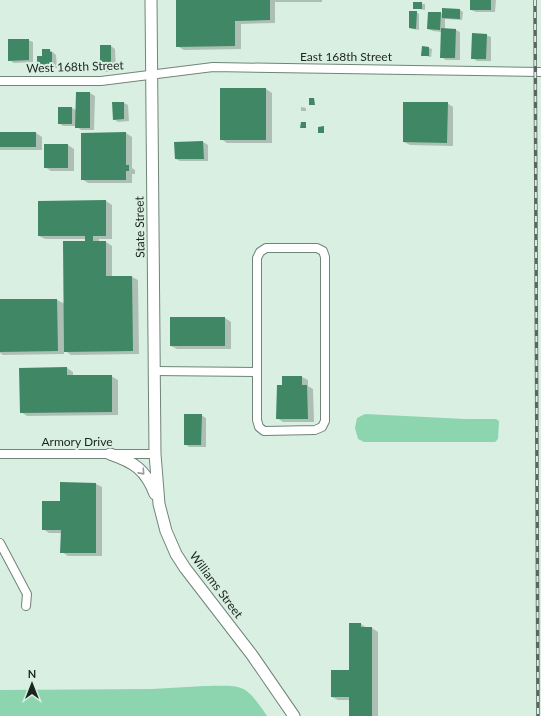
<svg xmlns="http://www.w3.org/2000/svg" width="541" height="716" viewBox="0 0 541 716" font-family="Lato,sans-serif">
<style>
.water{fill:#8cd5af}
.shadow{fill:#0003}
.building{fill:#3f8765}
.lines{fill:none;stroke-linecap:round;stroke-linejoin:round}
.street-casing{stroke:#718479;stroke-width:10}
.secondary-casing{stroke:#718479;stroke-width:13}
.street{stroke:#fff;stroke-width:8}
.secondary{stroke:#fff;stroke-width:11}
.rail-casing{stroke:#5a6660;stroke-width:3.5}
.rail{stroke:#d9efe2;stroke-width:2;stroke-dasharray:6;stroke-linecap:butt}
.oneway{stroke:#999c9b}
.labels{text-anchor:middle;stroke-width:4;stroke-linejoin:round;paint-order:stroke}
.street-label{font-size:12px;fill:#1c2420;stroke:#d9efe2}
</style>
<rect width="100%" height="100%" fill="#d9efe2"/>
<path class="water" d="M365,414L465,419H496L499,421L498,439L495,442H364L358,439L355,428L357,418Z
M204,686C243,686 244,682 267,716H0V690L152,689Z"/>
<path class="shadow" d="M177,0H322V2H275V23L241,24V49L184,50L177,46Z
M471,0H496L495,12H476L471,10Z
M414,3L425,4V10L414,8Z
M460,10L463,12L462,20L445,19V29L456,30L460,32V60H446L441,57L442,32L433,31L428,29L441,13L443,15Z
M416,12L419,14V30L413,29L410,28Z
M486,35L491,37V61H477L472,58Z
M28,40L33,42V62L14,63L9,60Z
M111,46L115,49L116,71L106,72L101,69Z
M429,48L432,49L431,57L422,55Z
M50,50L56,55L57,68H43L38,65L43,57Z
M266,89L272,93V143H227L221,139Z
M77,93H90L95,96L94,130H81L76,126H63L59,123L72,108L76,110Z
M124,103L128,105L129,121L118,122L114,119Z
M447,103L453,107V146L410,145L404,142Z
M301,107L306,108V111H301Z
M0,133H36L42,137V150H0Z
M126,133L132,137V168L135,170V174H132V183H88L82,179V134Z
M203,142L208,145V161H180L176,159L175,143Z
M68,145L74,149V171H51L45,167Z
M106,201L112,205V239H99V242H106L112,246V277H132L138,280L139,354L71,355L64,350V354L3,355L0,353V300H57L65,304L86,242V239H45L39,236Z
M225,318L231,322V349H177L171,346Z
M67,368L73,372V376H111L118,380V415L27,416L21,412L20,369Z
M302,377L308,380V386L313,389L314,422H283L277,418L283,386Z
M201,415L206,418V447H189L185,444Z
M96,484L102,487V556H68L62,552V533H49L43,529L62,502Z
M361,624L367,628H372L378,632V716H350V700H338L332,697L350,671Z"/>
<path class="building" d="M176,0H270V20L235,21V46L176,47Z
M470,0H491V10H470Z
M413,2H422V9H413Z
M442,8L460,9V19L442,18Z
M409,11H417L416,29L409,28Z
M428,12H441L440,30L427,29Z
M441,28L456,29L455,58H440Z
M472,33L487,34L486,59H471Z
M8,39H29V60L8,61Z
M100,45H111V69L100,70Z
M422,46L429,47V56H421Z
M42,49H50V52H52V66H37V56H42Z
M220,88H266V140H220Z
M76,92H90V128H75Z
M309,98H314L315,105H309Z
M112,102H124V119L113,120Z
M403,102H448L447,143L403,142Z
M58,107H72V124H58Z
M301,122H306V128H300Z
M324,126V133H318V127Z
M0,132H36V147H0Z
M126,132V165H129V171H126V180H81V133Z
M203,141L204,159H175L174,142Z
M44,144H68V168H44Z
M106,200V236H93V241H106V276H132L133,351L64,352L63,241H85V236H38V201Z
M0,299H57L58,351L0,352Z
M170,317H225V346H170Z
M67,367V375H112V412L20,413L19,368Z
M282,376H302V385H307L308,419H276L277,385H282Z
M184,414H202L201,445H184Z
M60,482L96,483V553H60L61,530H42V501H60Z
M349,623H361V627H372V716H349V697H331V670H349Z"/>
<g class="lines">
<g class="street-casing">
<path id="street" d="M0,81H101L213,67L541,72
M154,371L257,372V420L259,427L264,431L315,430L322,427L325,421V257L323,251L317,248H266L260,252L257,258V372
M0,454H155
M0,543L27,594L26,606"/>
</g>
<g class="secondary-casing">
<path id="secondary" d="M151,0L155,454L159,504L166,531L176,554L185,568L252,655L294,716
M110,454C134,462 146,470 155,494"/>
</g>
<use href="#street" class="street"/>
<use href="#secondary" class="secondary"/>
<g class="rail-casing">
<path id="rail" d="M535,0L538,716"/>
</g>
<use href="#rail" class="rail"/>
</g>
<defs><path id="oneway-chevron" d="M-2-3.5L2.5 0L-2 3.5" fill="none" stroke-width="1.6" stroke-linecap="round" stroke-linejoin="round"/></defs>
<use class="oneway" href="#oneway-chevron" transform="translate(142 472) rotate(48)"/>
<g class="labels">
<g class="street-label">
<text x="346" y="61">East 168th Street</text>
<text transform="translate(75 67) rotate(-2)" y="4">West 168th Street</text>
<text transform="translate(140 227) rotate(-91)" y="4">State Street</text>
<text x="77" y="446">Armory Drive</text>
<text transform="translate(216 585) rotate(53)" y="4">Williams Street</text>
</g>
</g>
<g transform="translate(32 684)" stroke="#d9efe2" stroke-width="3" paint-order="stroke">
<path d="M0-3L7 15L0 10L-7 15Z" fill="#1c2420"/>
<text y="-6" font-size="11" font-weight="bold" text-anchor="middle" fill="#1c2420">N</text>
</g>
</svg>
